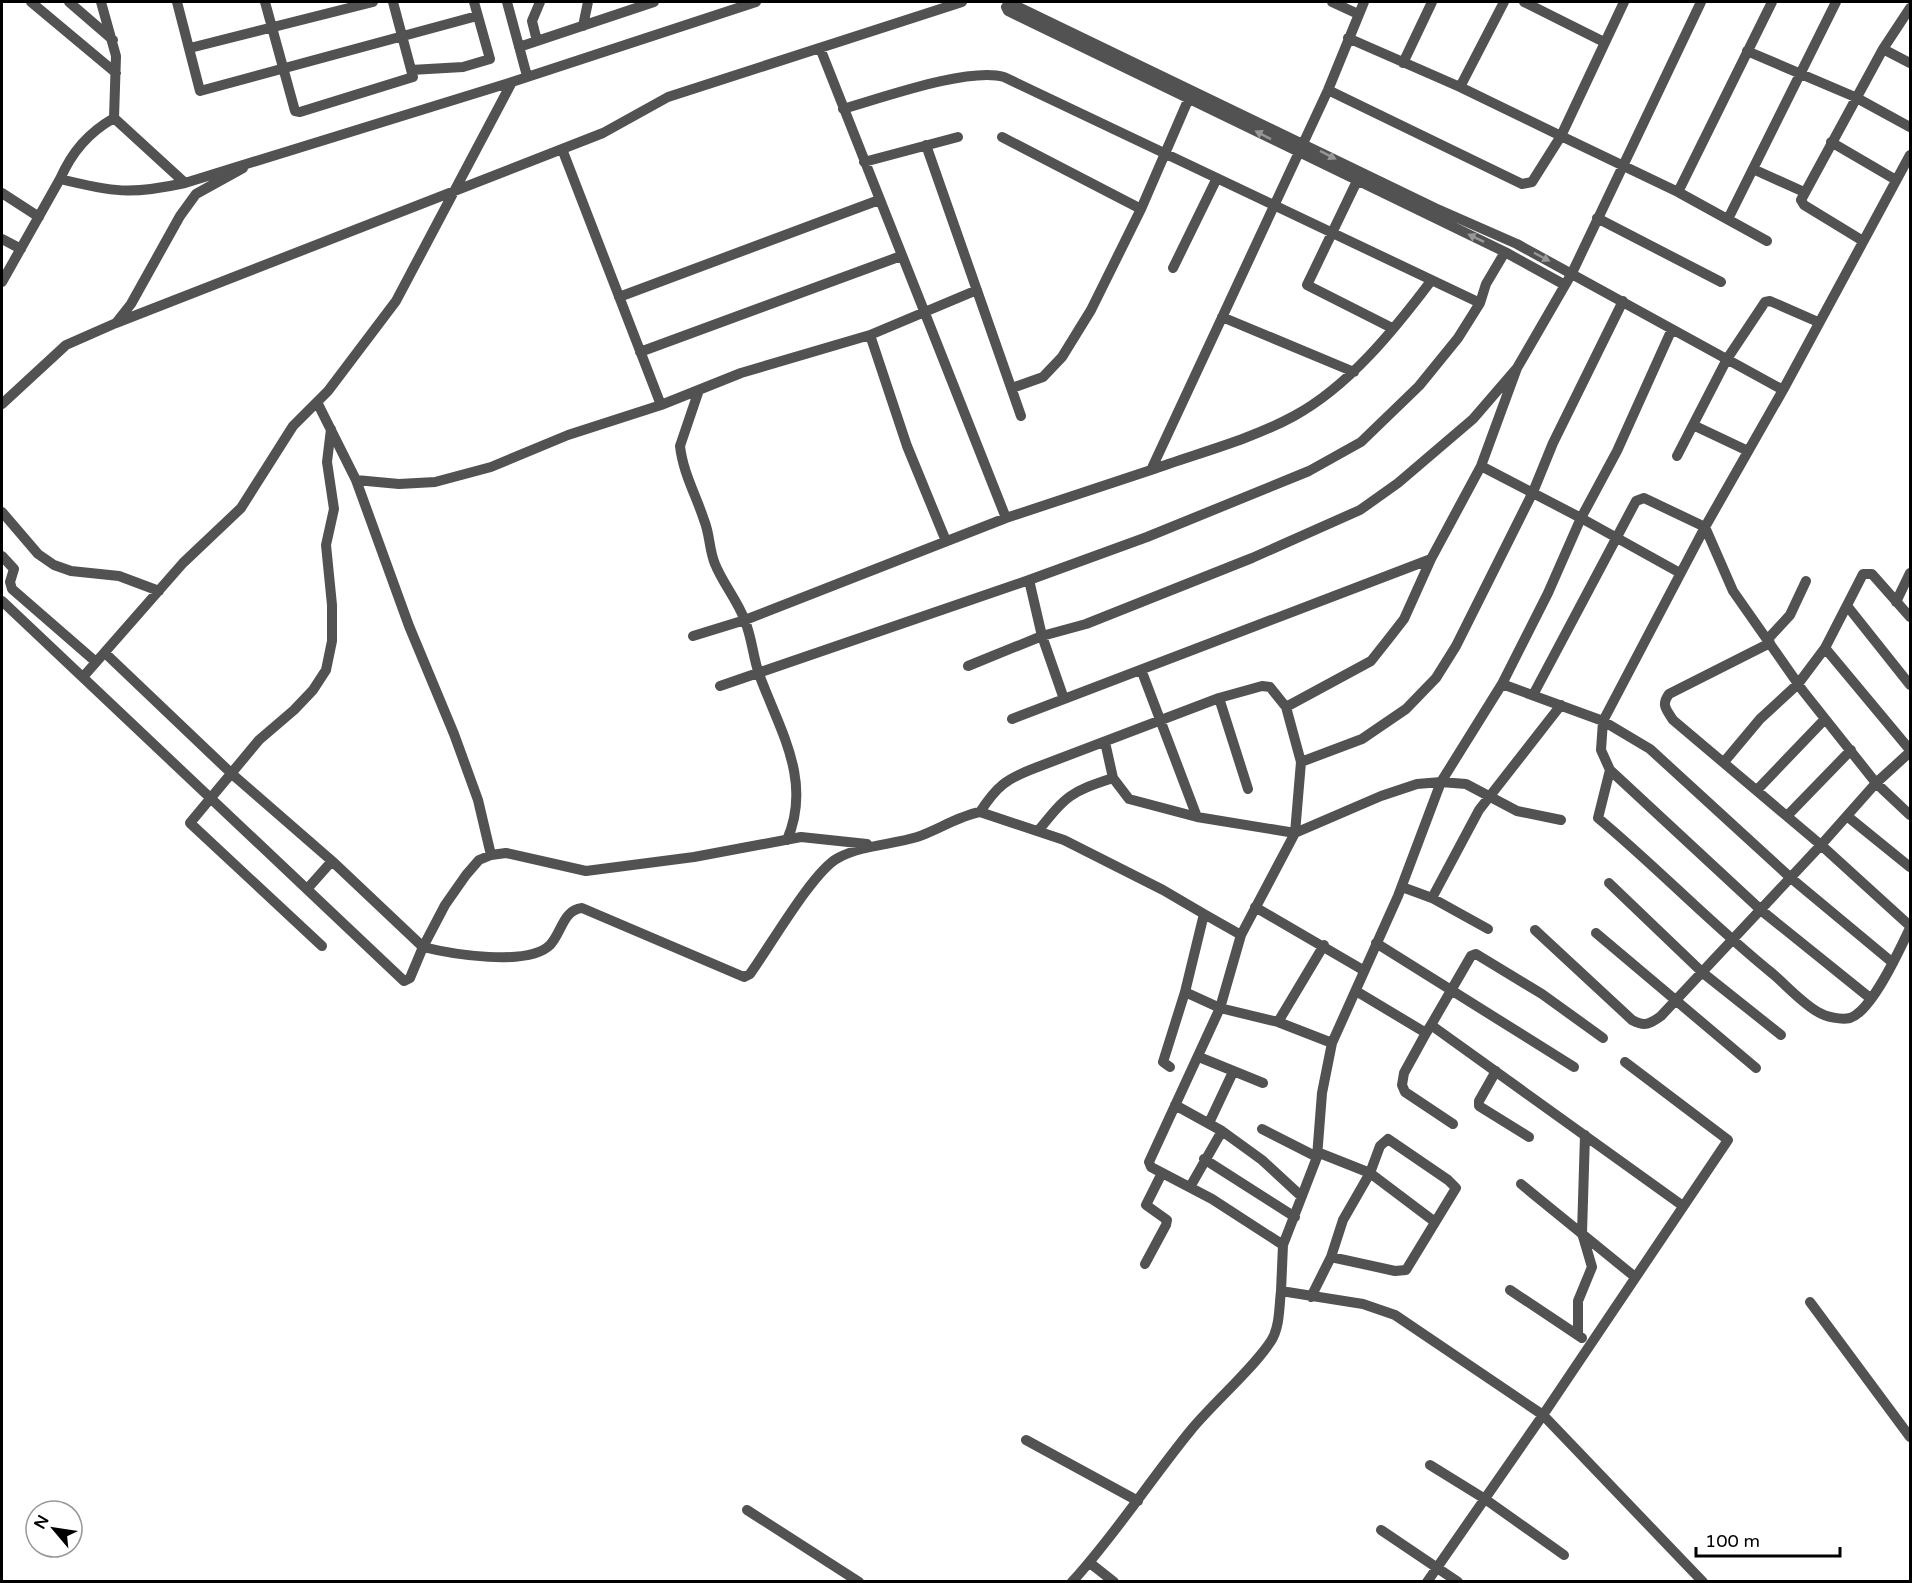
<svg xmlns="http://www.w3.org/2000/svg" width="1912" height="1583" viewBox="0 0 1912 1583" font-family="'Varela Round',sans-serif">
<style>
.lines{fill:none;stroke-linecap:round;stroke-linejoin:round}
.minor{stroke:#525252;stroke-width:10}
.oneway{fill:#979797}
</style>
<rect width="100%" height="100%" fill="#fff"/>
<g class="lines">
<path class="minor" d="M31,2L116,73
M69,2L113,40
M101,2L116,56L114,118L185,183
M177,2L200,91L477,16
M265,2L295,111L300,112L413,77L393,2
M507,2L527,76
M1008,2L1435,208L1517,244L1783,390
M1332,2L1358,14
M1524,2L1604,42
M1010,3L1006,7L1008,11L1505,252L1565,285
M583,26L588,2
M1348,38L1460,87L1561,136L1624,2
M537,41L532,21L540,2
M519,47L654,2
M190,48L373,2
M820,48L1006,518
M1883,49L1910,63
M1747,51L1855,97L1910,127
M1403,63L1432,2
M411,70L463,67L490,59L474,2
M1460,87L1504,2
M1328,90L1522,184L1532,182L1561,136L1678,192L1767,241
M843,109C882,98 968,67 1004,77L1480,303
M1002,137L1141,209
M1831,142L1896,180
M926,145L1021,416
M562,149L661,405
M864,162L958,137
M1753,169L1804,192
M60,179C72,152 88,133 114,118
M1357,181L1307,285L1392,328
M1678,192L1772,2
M2,193L39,217
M1597,218L1721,282
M1728,219L1836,2
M2,239L21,249
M1863,241L1804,205L1801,200L1883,49L1910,8
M1505,252L1486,284L1480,303L1458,338L1419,386L1361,442L1309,471L1147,537L1029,580L1042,636L1086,624L1252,558L1360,510L1398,483L1473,419L1517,368
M1173,268L1217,178
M2,282L60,179C113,192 130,195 185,183L512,82L756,2
M619,297L879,200
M1222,317L1354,372
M116,323L603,133L668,97L962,2
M1672,329L1617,451L1581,518L1680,573
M870,335L907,446L946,541
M640,352L901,256
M1012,388L1043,377L1062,357L1091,310L1141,209L1189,98
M699,390L680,446C683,473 696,495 704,520C710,534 709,550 715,564C723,584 738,601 745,621C752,638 753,657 759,674C779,729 813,780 787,840
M317,402L356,480L409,626L454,734L478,800L491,855
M2,404L66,345L116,323L131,304L180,216L196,194L243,168
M1693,425L1748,451
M1677,456L1727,359L1765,302L1770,301L1818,322
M1151,470C1198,453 1250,440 1294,416C1349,386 1394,330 1431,281
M356,480L399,484L435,482L491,467L568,435L661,405L741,373L870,335L977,290
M2,512L38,554L54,565L71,571L119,576L159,591
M2,556L14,569L10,582L12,589L96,662
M2,601L404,981L410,978L423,947C451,954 528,967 550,945C562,932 563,910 582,908L744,977L750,974C769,948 813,871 838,858C862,845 891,845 917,837C938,830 958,816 980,812L1064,840L1163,890L1204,914
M1896,602L1910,573
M1848,607L1910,685
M693,636L745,620L1006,518L1151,470L1328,90L1364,2
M1767,640L1790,615L1806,581
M1770,643L1669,694C1661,705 1666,709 1673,720L1821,845L1876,783L1910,815
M1825,648L1910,750
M105,653L232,774L332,861L423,947L445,905L466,875L479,860L491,855L506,853L586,871L694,857L801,837L867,844
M968,666L1042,636L1064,699
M1142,672L1197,817
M83,677L183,563L241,508L293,426L328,391L396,301L512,82
M1502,684L1548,593L1581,518L1481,466L1517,368L1572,273L1701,2
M720,686L1029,580
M1533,695L1636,501L1644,498L1705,527L1733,591L1803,691L1876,783L1910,752
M1219,698L1248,789
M1012,719L1431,559
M1105,742L1113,778L1129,799L1197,817L1295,833L1301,762L1286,707
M1301,762L1362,739L1406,709L1436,678L1456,646L1533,492L1553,443L1623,301
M1724,762L1760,719L1798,684L1825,648L1863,574H1872L1910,617
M1610,770L1598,818C1658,868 1712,925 1773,974C1787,986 1802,1003 1818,1012C1826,1017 1841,1020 1850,1018C1872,1011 1900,949 1910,928
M1757,790L1825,719
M980,812C997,786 1006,779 1035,768L1219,698L1262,686L1270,687L1286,707L1371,661L1390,637L1404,619L1431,559L1481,466
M1787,816L1851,750
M1847,816L1910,867
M1038,831C1067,795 1070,792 1113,778
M1609,883L1703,973L1781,1035
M1402,887L1432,898L1488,929
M308,888L332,861
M1432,898L1479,810L1561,705
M1255,907L1363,970
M1535,930L1632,1020C1645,1027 1650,1024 1661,1016L1821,845L1910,926
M1596,933L1756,1068
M1241,935L1204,914L1185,992L1220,1008L1149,1162L1151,1167L1212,1199L1283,1245
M1376,943L1574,1067
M322,946L190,823L259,740L294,710L313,690L326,670L332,641V605L326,545L334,509L327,462L331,429
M1356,991L1426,1033L1431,1025L1683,1206
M1870,998L1762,911L1610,770L1601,750L1603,721L1650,749L1792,879L1893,963
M1278,1022L1324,945
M1431,1025L1471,956L1476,954L1542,994L1603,1038
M1426,1033L1404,1073L1402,1085L1405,1092L1453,1124
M1332,1043L1278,1022L1220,1008L1241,935L1295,833L1381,796L1417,784L1441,782L1466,784L1517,811L1561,820
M1199,1057L1263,1083
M1625,1062L1728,1140L1543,1415L1395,1315L1363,1304L1281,1291L1283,1245L1317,1157L1322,1093L1332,1043L1398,896L1441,782L1502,684L1603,721L1705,527L1783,390L1910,155
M1170,1067L1163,1062L1185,992
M1496,1071L1479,1101V1106L1529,1137
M1175,1105L1222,1131L1262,1160L1301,1196
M1209,1123L1233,1072
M1262,1129L1317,1157
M1317,1152L1370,1173L1435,1222
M1204,1159L1295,1217
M1521,1184L1635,1277
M1190,1187L1222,1131
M1145,1264L1166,1225L1167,1220L1146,1205L1162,1173
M1510,1290L1582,1338
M1311,1297L1331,1257L1343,1220L1370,1173L1380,1146L1388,1139L1448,1180L1456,1188L1406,1270L1395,1271L1331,1257
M1810,1302L1910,1437
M1578,1335V1301L1592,1267L1582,1233L1585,1135
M1026,1440L1138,1501
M1430,1465L1485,1499L1564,1555
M747,1510L859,1582
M1381,1530L1458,1582
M1090,1563L1114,1582
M1072,1582C1116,1534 1150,1480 1191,1430C1215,1401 1252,1370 1271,1341C1280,1327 1279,1307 1281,1291
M1427,1582L1543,1415L1703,1582"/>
</g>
<defs><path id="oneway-solid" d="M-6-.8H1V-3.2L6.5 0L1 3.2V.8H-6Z" transform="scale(1.5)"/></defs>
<g class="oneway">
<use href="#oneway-solid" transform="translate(1263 135) rotate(-153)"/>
<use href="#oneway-solid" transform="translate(1328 155) rotate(27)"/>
<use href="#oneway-solid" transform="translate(1476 238) rotate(-154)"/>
<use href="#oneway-solid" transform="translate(1542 257) rotate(28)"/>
</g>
<rect width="1912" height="1583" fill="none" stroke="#000000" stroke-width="6"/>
<g transform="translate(54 1529) rotate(299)"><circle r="28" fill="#ffffff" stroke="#999999" stroke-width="1.5"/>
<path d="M0-4.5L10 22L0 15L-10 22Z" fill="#000000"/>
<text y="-9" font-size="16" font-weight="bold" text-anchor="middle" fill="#000000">N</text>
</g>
<path d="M1696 1547v9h144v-9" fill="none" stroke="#000000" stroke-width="3"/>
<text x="1705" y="1547" font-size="18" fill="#000000" stroke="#ffffff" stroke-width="4.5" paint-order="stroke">100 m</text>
</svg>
